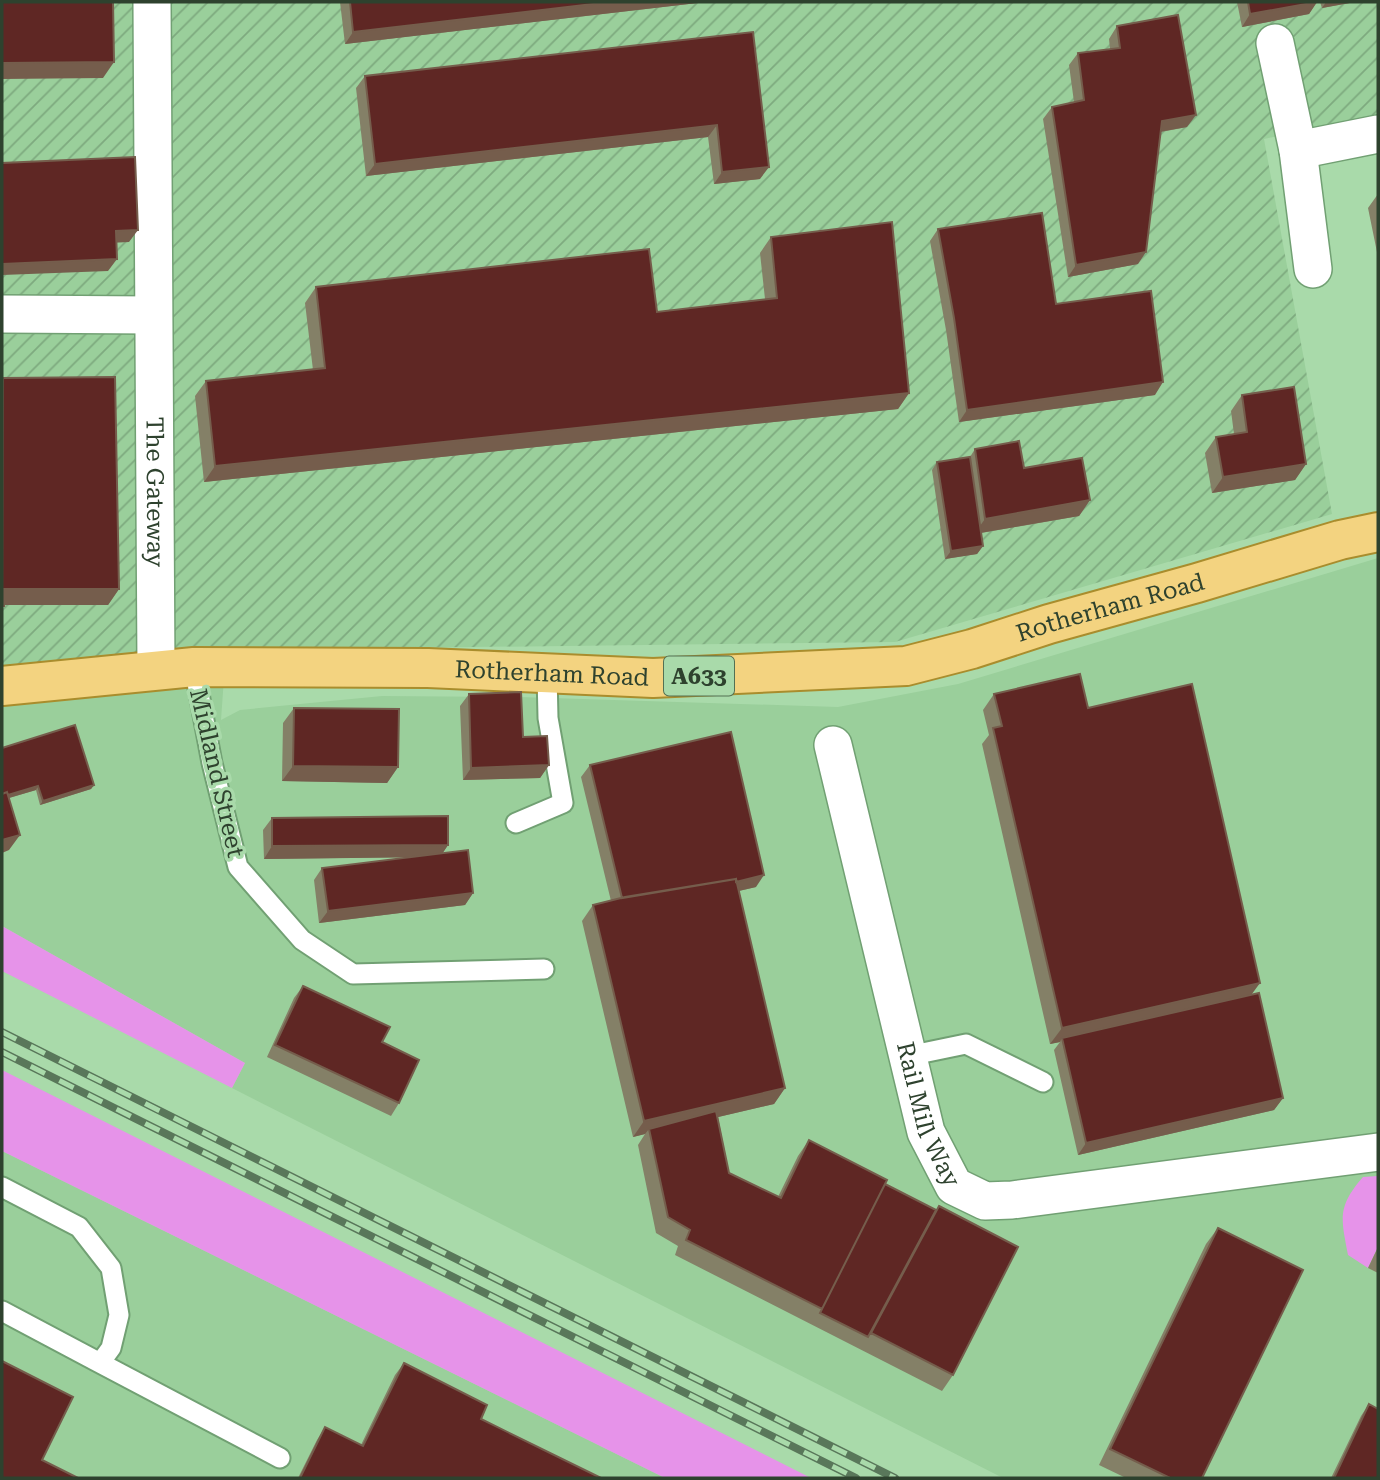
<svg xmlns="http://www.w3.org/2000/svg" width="1380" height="1480" viewBox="0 0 1380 1480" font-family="'Roboto Serif',serif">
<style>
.built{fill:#9acf9b}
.industrial{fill:url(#industrial-furrows)}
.grass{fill:#e693e9}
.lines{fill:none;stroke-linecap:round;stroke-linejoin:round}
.service-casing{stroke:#71a073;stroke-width:23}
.minor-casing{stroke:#71a073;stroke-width:40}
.primary-casing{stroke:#a98d2d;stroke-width:42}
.service{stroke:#fff;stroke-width:19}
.minor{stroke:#fff;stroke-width:37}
.primary{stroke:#f3d380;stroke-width:38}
.rail-casing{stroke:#59775a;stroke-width:8}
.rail{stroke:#a9daaa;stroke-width:5;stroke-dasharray:16;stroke-linecap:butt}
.wall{fill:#848067}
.shaded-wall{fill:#755d4c}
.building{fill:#5f2724;stroke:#755d4c;stroke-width:2}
.labels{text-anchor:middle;stroke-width:7;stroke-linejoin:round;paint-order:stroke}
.shield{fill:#a9daaa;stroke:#537053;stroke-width:2}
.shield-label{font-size:23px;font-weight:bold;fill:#2e422e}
.street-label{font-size:24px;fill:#2e422e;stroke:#a9daaa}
</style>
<defs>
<pattern id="industrial-furrows" width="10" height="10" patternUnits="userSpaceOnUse" patternTransform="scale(1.75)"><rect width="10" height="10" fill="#9acf9b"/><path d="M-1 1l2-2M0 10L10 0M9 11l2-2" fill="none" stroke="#7eaa7f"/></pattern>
</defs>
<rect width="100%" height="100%" fill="#a9daaa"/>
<path class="built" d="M1378,558V1478H1003L232,1088L245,1063L2,926V666L99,656L226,650L221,720L240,710L382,696L519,697L838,707L958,684Z
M2,1151L665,1478H2Z"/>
<path class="industrial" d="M2,2H1378V115L1264,139L1332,514L895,642L226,650L99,656L2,666Z"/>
<path class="grass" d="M2,926L245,1063L232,1088L2,971Z
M2,1070L811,1478H665L2,1151Z
M1378,1176V1247L1368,1268L1348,1255C1341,1218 1337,1207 1363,1177Z"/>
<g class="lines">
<g class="service-casing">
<path id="service" d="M194,667L212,763L238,867L302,940L353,974L544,969
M516,823L563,803L548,718L547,674
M908,1056L966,1044L1043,1082
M2,1187L79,1227L111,1268L119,1315L111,1348L100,1363L2,1311
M100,1363L280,1458"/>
</g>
<g class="minor-casing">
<g id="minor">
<path id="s1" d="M152,2L156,669"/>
<path d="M1275,43L1298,150L1313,269"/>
<path d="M1298,150L1378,134"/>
<path d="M2,314L153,315"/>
<path id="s2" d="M833,745L926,1132L954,1186L985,1201L1012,1200L1378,1152"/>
</g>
</g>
<g class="primary-casing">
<g id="primary">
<path id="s3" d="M2,686L194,667L428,668L653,678L906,666L972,649L1049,624L1197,583L1340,540L1378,532"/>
</g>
</g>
<use href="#service" class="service"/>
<use href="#minor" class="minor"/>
<use href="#primary" class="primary"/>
<g class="rail-casing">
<path id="rail" d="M2,1032L895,1478
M2,1052L856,1478"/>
</g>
<use href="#rail" class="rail"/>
</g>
<path class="wall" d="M340,2H706L345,44Z
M1237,2H1317L1309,14L1242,27Z
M1320,2H1355L1322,8Z
M1117,26L1187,127L1161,132L1138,264L1068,277L1043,119L1052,107L1074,102L1069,65L1078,53L1110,49L1109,39Z
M753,32L760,179L714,184L708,137L366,176L356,88L365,76Z
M1378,194V257L1368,208Z
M938,229L1056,304L1155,395L959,422L946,330L930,241Z
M771,237L909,393L898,409L204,482L195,396L206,381L313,370L305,303L316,287L657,312L765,299L760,253Z
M3,378L119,589L108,605H4L2,608V380Z
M1242,395L1306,464L1295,480L1212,493L1205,453L1216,437L1234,434L1231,411Z
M975,449L1024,468L1090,500L1079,516L981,533L983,546L977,554L945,559L932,470L937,462L970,457Z
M469,694L523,737L549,765L540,778L463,780L460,706Z
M994,694L1088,708L1251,995L1283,1098L1274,1110L1078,1155L1054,1050L1060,1042L1050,1044L982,744L989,735L983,710Z
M294,708L398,767L387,783L282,781L283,723Z
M2,748L94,785L91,789L40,805L36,790L9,798V850Z
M590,765L756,887L739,891L785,1088L774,1104L718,1117L729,1173L778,1197L798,1156L809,1140L885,1184L953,1375L942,1391L675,1255L678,1246L656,1233L638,1145L645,1134L633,1137L582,921L593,905L611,901L581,777Z
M272,818L448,845L442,854L473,893L465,905L319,923L314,880L322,868L414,857L264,859L263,830Z
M303,986L382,1042L399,1103L391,1116L267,1057L294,998Z
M1218,1228L1202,1478H1126L1099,1465L1206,1244Z
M1378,1247V1273L1368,1268Z
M404,1363L481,1419L601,1478H298L317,1440L325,1427L361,1445L395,1375Z
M1369,1404L1378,1478H1331L1361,1416Z"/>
<path class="shaded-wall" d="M610,2H706L345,44L353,32Z
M1317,2L1309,14L1242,27L1250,14Z
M1326,2H1355L1322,8Z
M114,62L103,78L2,79V63Z
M1196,115L1187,127L1153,133L1162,121Z
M717,125L708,137L366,176L375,164Z
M769,167L760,179L714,184L722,172Z
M138,230L129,242L108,243L116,231Z
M1146,252L1138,264L1068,277L1076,265Z
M117,259L108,271L2,275V264Z
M1163,382L1155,395L959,422L967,410Z
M909,393L898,409L204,482L215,466Z
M1306,464L1295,480L1212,493L1223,477Z
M1090,500L1079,516L974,534L985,519Z
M983,546L977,554L945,559L951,551Z
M4,589H119L108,605H2Z
M549,765L540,778L463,780L471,768Z
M293,766L398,767L387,783L282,781Z
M94,785L91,789L40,805L43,801Z
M38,786L36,790L2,800V797Z
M20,835L9,850L2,853V840Z
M448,845L440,857L264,859L272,846Z
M764,875L756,887L725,894L622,901Z
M473,893L465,905L319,923L328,911Z
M1260,983L1249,998L1062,1038L1060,1042L1050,1044L1062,1028Z
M785,1088L774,1104L650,1133L649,1129L645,1134L633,1137L644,1121Z
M1283,1098L1274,1110L1078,1155L1086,1143Z"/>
<path class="building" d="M2,2H113L114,62L2,63Z
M350,2H610L353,32Z
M1248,2H1317L1250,14Z
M1178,15L1196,115L1162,121L1146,252L1076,265L1052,107L1084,100L1078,53L1120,48L1117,26Z
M753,32L769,167L722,172L717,125L375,164L365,76Z
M135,157L138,230L116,231L117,259L2,264V163Z
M1042,213L1056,304L1151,291L1163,382L967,410L954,318L938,229Z
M892,222L909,393L215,466L206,381L325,368L316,287L649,249L657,312L777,298L771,237Z
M115,377L119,589H4V606H2L3,378Z
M1294,387L1306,464L1223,477L1216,437L1247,432L1242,395Z
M1019,441L1024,468L1082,458L1090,500L985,519L975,449Z
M970,457L983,546L951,551L937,462Z
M1080,674L1088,708L1192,684L1260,983L1062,1028L993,728L1002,726L994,694Z
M521,692L523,737L547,736L549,765L471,768L469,694Z
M294,708L399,709L398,767L293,766Z
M75,725L94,785L43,801L38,786L8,795L7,792L2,794V748Z
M731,732L764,875L736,882V879L622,898L590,765Z
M7,792L20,835L2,840V794Z
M448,816V845L272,846V818Z
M468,850L473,893L328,911L322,868Z
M736,879L785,1088L644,1121L593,905L625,897Z
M303,986L390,1027L382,1042L419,1060L399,1103L275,1045Z
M1259,993L1283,1098L1086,1143L1062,1038Z
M716,1111L729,1173L781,1198L809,1140L887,1180L822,1309L686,1240L690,1230L668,1217L649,1129Z
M885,1184L936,1210L868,1337L820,1313Z
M939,1206L1018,1247L953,1375L871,1333Z
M1218,1228L1303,1270L1202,1478H1170L1110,1449Z
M2,1361L73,1397L42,1460L78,1478H2Z
M404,1363L487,1405L481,1419L601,1478H300L325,1427L363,1446Z
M1369,1404L1378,1409V1478H1334Z"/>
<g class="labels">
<rect class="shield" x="664" y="656.5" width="70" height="39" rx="5"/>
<g class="shield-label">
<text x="699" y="684">A633</text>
</g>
<g class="street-label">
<text dy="8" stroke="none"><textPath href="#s1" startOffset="490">The Gateway</textPath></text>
<text dy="8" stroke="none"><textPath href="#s3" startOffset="1118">Rotherham Road</textPath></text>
<text dy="8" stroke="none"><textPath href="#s3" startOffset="551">Rotherham Road</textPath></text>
<text transform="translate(217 773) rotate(77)" y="8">Midland Street</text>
<text dy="8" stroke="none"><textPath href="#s2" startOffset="382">Rail Mill Way</textPath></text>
</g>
</g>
<rect width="1380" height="1480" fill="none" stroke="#2e422e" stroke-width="7"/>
</svg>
